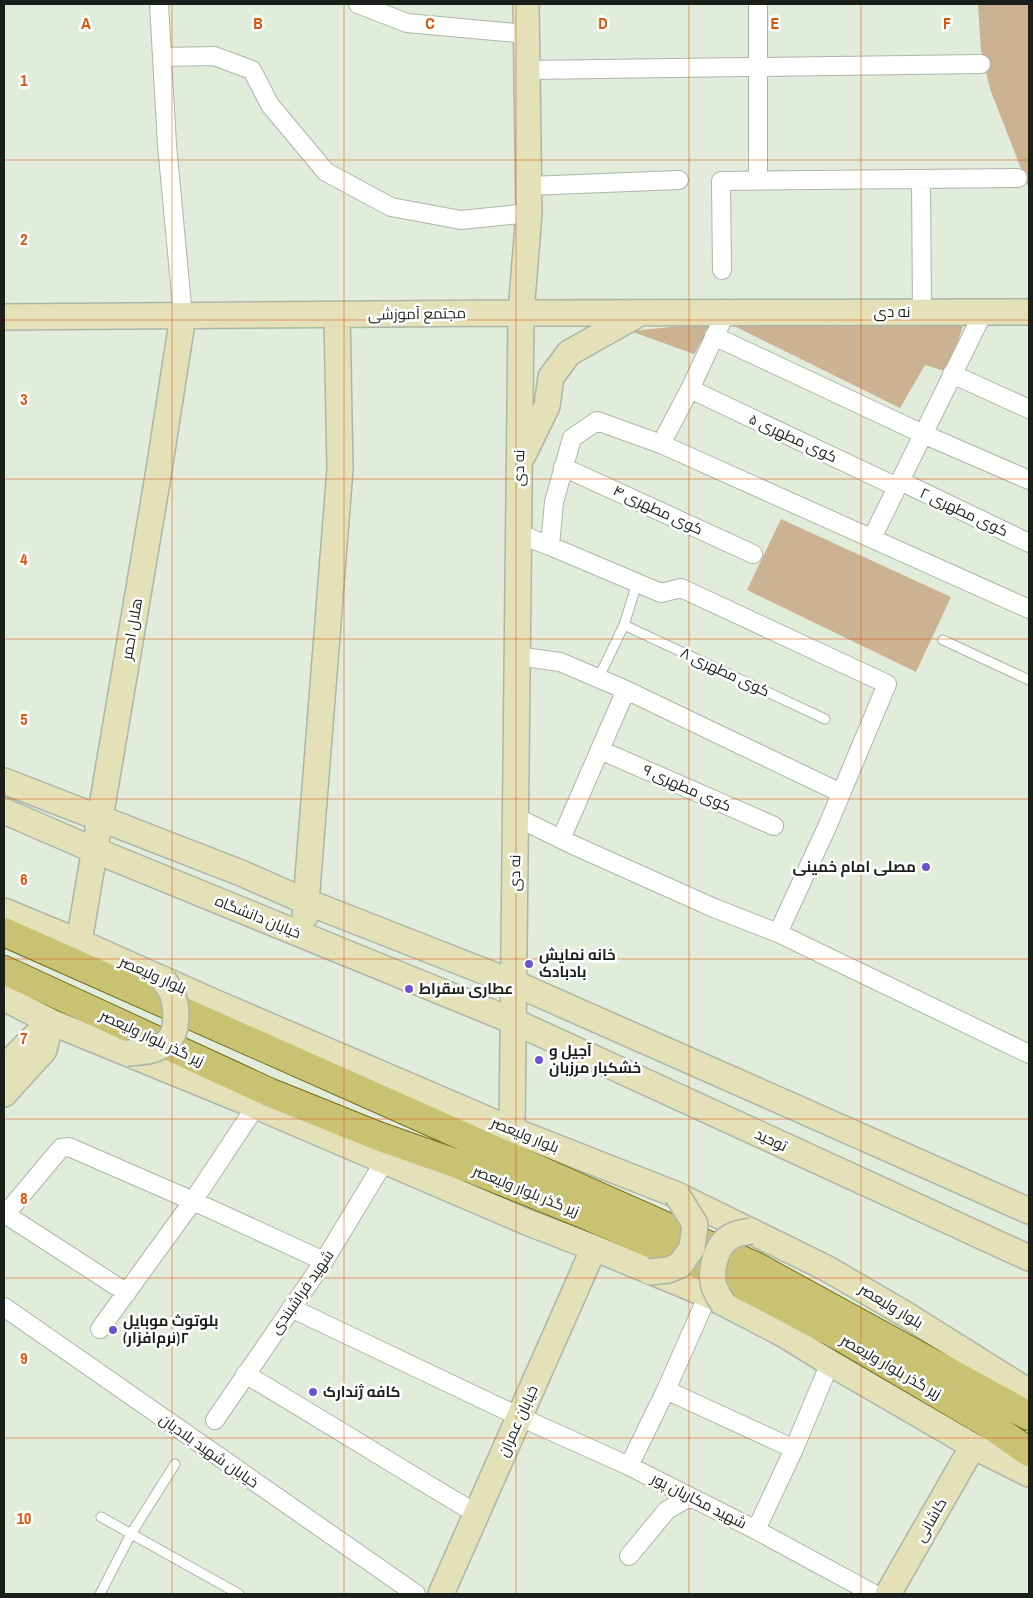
<svg xmlns="http://www.w3.org/2000/svg" width="1033" height="1598" viewBox="0 0 1033 1598" font-family="'Archivo Narrow',Cairo,sans-serif">
<style>
.green{fill:#cbb292}
.lines{fill:none;stroke-linecap:round;stroke-linejoin:round}
.lane-casing{stroke:#acb6a7;stroke-width:11}
.street-casing{stroke:#acb6a7;stroke-width:20}
.secondary-casing{stroke:#acb6a7;stroke-width:28}
.primary-casing{stroke:#746e16;stroke-width:30}
.lane{stroke:#fff;stroke-width:9}
.street{stroke:#fff;stroke-width:18}
.secondary{stroke:#e4e0b8;stroke-width:25}
.primary{stroke:#c8c272;stroke-width:28}
.secondary-bridge-casing{stroke:#acb6a7;stroke-width:28;stroke-linecap:butt}
.secondary-bridge{stroke:#e4e0b8;stroke-width:25}
.grid{fill:none;stroke:#de560d;stroke-width:1;stroke-opacity:0.55}
.poi-dot{fill:#6a55ce;stroke:#fff;stroke-width:2}
.labels{text-anchor:middle;stroke-width:5;stroke-linejoin:round;paint-order:stroke}
.street-label{font-size:15px;fill:#1b1f19;stroke:#fff}
.poi-label{font-size:15px;font-weight:bold;fill:#1b1f19;stroke:#fff;text-anchor:start}
.grid-label{font-size:16px;text-anchor:middle;font-weight:bold;fill:#de560d;stroke:#fff;stroke-width:5;stroke-linejoin:round;paint-order:stroke}
</style>
<rect width="100%" height="100%" fill="#e1ecdb"/>
<path class="green" d="M978,4H1029V189L990,89L981,51Z
M712,323L694,354L630,331Z
M734,326H963L948,372L925,365L900,408Z
M781,519L951,597L916,672L747,590Z"/>
<g class="lines">
<g class="lane-casing">
<path id="lane" d="M624,625L825,719
M943,640L1029,680
M598,679L624,625L637,583
M101,1517L239,1594
M100,1594L131,1534L175,1464"/>
</g>
<g class="street-casing">
<path id="street" d="M159,4L167,145L183,316
M358,4L407,23L527,34
M758,4V181
M162,57L214,56L252,70L270,105L326,172L391,207L461,220L529,213
M527,70L981,64
M921,179L922,311
M529,186L679,180
M722,270L721,181L1018,178
M714,336L923,434L1029,480
M952,374L1029,409
M690,389L897,487
M661,444L690,389L726,312
M563,467L753,554
M900,481L1029,543
M519,534L550,546L661,593L681,588L887,684L827,827L778,933
M872,538L984,311
M550,546L554,502L572,438L597,421L661,444L1029,609
M517,656L560,662L626,690L841,793
M600,750L774,826
M516,817L571,844L714,908L778,933L1029,1054
M561,839L626,690
M5,1214L127,1293
M4,1216L61,1148L69,1147L193,1201L324,1261
M4,1307L416,1594
M291,1308L520,1417L629,1466L756,1530L874,1594
M100,1329L193,1201L256,1106
M245,1374C323,1420 399,1468 477,1514
M666,1390L794,1449
M215,1420L324,1261L384,1162
M629,1466L666,1390L708,1295
M756,1530L794,1449L830,1363
M629,1556L667,1510L690,1497"/>
</g>
<g class="secondary-casing">
<path id="secondary" d="M4,317L521,313L1029,312
M523,455L547,406L551,377L569,353L640,313
M4,781L241,873L307,902L514,983L1029,1211
M4,811L94,850L513,1021L1029,1258
M4,911L79,942L216,1003L512,1130L677,1195L826,1268L905,1314L1029,1392
M305,916L340,469L337,315
M79,942L158,476L183,316
M4,998L51,1022L256,1106L529,1223L594,1248L708,1295L785,1335L830,1363L973,1446L1029,1474
M4,1068L31,1040L51,1022L44,1050L4,1094
M512,1130L521,313L529,213L526,4
M441,1594L594,1248
M888,1594L973,1446"/>
</g>
<g class="primary-casing">
<path id="primary" d="M4,932L755,1266L1029,1416
M4,970L271,1093L378,1136L469,1168L581,1213L723,1275L841,1337L992,1426L1029,1452"/>
</g>
<use href="#lane" class="lane"/>
<use href="#street" class="street"/>
<use href="#secondary" class="secondary"/>
<use href="#primary" class="primary"/>
<g class="secondary-bridge-casing">
<path id="secondary-bridge" d="M127,1053C141,1052 157,1052 168,1041C178,1032 177,1008 173,996C172,990 167,985 163,979
M650,1272L668,1270L680,1265L692,1248L695,1224L677,1195
M723,1303C720,1299 717,1294 715,1289C709,1273 715,1244 732,1236C737,1233 745,1232 751,1231"/>
</g>
<use href="#secondary-bridge" class="secondary-bridge"/>
</g>
<path class="grid" d="M172,4V1594M344,4V1594M516,4V1594M689,4V1594M861,4V1594M4,160H1029M4,320H1029M4,479H1029M4,639H1029M4,799H1029M4,959H1029M4,1119H1029M4,1278H1029M4,1438H1029"/>
<g class="poi-dot">
<circle cx="926" cy="867" r="5"/>
<circle cx="529" cy="964" r="5"/>
<circle cx="409" cy="989" r="5"/>
<circle cx="539" cy="1060" r="5"/>
<circle cx="113" cy="1330" r="5"/>
<circle cx="313" cy="1392" r="5"/>
</g>
<g class="labels">
<g class="street-label">
<text x="892" y="317">نه دی</text>
<text transform="translate(417 314) rotate(-1)" y="5">مجتمع آموزشی</text>
<text transform="translate(793 438) rotate(25)" y="5">کوی مطهری ۵</text>
<text transform="translate(519 468) rotate(-89)" y="5">نه دی</text>
<text transform="translate(658 510) rotate(25)" y="5">کوی مطهری ۴</text>
<text transform="translate(964 512) rotate(25)" y="5">کوی مطهری ۲</text>
<text transform="translate(132 629) rotate(-80)" y="5">هلال احمر</text>
<text transform="translate(725 672) rotate(25)" y="5">کوی مطهری ۸</text>
<text transform="translate(687 788) rotate(24)" y="5">کوی مطهری ۹</text>
<text transform="translate(515 873) rotate(-89)" y="5">نه دی</text>
<text transform="translate(258 917) rotate(22)" y="5">خیابان دانشگاه</text>
<text transform="translate(153 975) rotate(24)" y="5">بلوار ولیعصر</text>
<text transform="translate(152 1038) rotate(25)" y="5">زیر گذر بلوار ولیعصر</text>
<text transform="translate(525 1135) rotate(22)" y="5">بلوار ولیعصر</text>
<text transform="translate(771 1140) rotate(25)" y="5">توحید</text>
<text transform="translate(526 1191) rotate(22)" y="5">زیر گذر بلوار ولیعصر</text>
<text transform="translate(302 1292) rotate(-55)" y="5">شهید فراشبندی</text>
<text transform="translate(891 1306) rotate(31)" y="5">بلوار ولیعصر</text>
<text transform="translate(891 1367) rotate(30)" y="5">زیر گذر بلوار ولیعصر</text>
<text transform="translate(518 1421) rotate(-66)" y="5">خیابان عمران</text>
<text transform="translate(209 1451) rotate(35)" y="5">خیابان شهید بلادیان</text>
<text transform="translate(699 1501) rotate(27)" y="5">شهید مکاریان پور</text>
<text transform="translate(931 1520) rotate(-60)" y="5">کاشانی</text>
</g>
<g class="poi-label">
<text x="916" y="872" text-anchor="end">مصلی امام خمینی</text>
<text x="539" y="960">خانه نمایش<tspan x="539" dy="17">بادبادک</tspan></text>
<text x="419" y="994">عطاری سقراط</text>
<text x="549" y="1056">آجیل و<tspan x="549" dy="17">خشکبار مرزبان</tspan></text>
<text x="123" y="1326">بلوتوث موبایل<tspan x="123" dy="17">(نرم‌افزار)۲</tspan></text>
<text x="323" y="1397">کافه ژندارک</text>
</g>
</g>
<g class="grid-label">
<text x="86" y="29">A</text>
<text x="258" y="29">B</text>
<text x="430" y="29">C</text>
<text x="603" y="29">D</text>
<text x="775" y="29">E</text>
<text x="947" y="29">F</text>
<text x="24" y="86">1</text>
<text x="24" y="245">2</text>
<text x="24" y="405">3</text>
<text x="24" y="565">4</text>
<text x="24" y="725">5</text>
<text x="24" y="885">6</text>
<text x="24" y="1044">7</text>
<text x="24" y="1204">8</text>
<text x="24" y="1364">9</text>
<text x="24" y="1524">10</text>
</g>
<rect width="1033" height="1598" fill="none" stroke="#1b1f19" stroke-width="10"/>
</svg>
